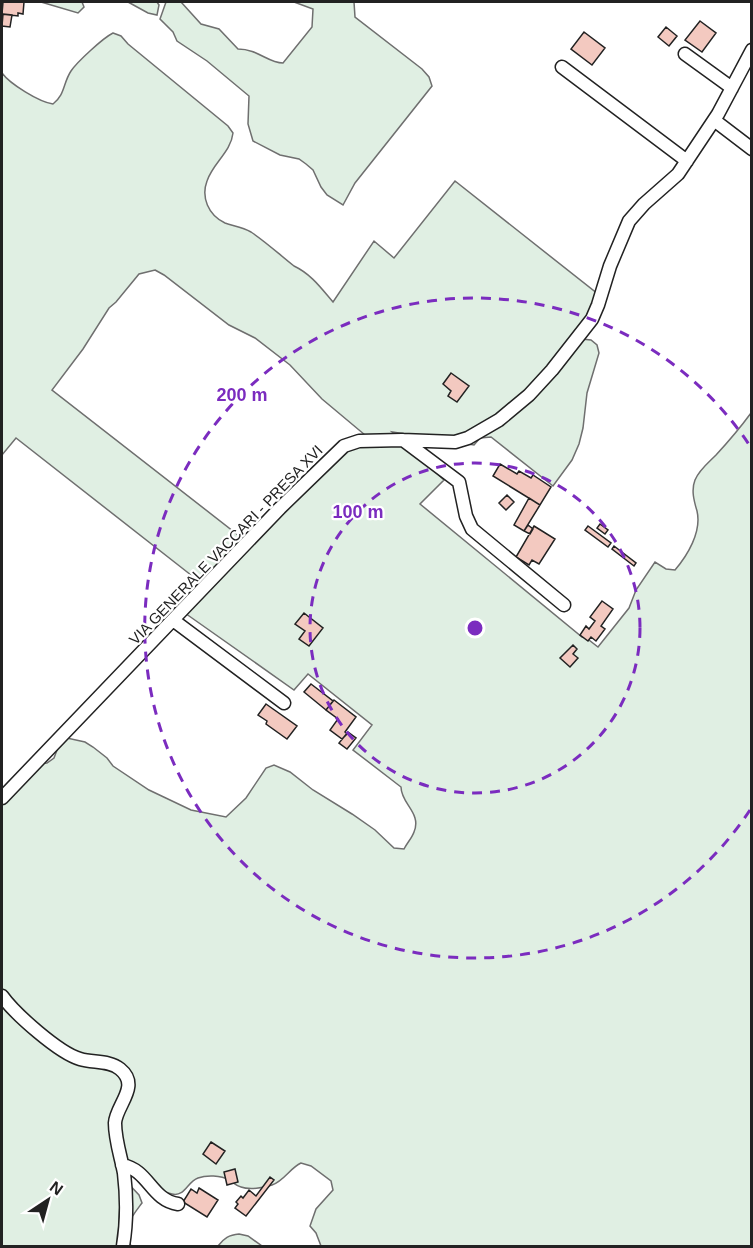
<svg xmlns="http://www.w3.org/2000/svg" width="753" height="1248" viewBox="0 0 753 1248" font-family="Helvetica,sans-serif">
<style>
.green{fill:#e0efe3;stroke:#6f6f6f;stroke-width:1.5;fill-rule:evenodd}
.building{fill:#f3c9c0;stroke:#222;stroke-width:1.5}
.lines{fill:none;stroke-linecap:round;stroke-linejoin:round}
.minor-casing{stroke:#222;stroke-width:15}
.minor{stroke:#fff;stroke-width:12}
.ring{fill:none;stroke:#7b2cbf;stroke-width:3;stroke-dasharray:10 8}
.labels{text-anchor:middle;stroke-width:4.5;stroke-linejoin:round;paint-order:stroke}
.street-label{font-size:15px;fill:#222;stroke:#fff}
.centre{fill:#7b2cbf;stroke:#fff;stroke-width:3}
.ring-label{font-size:18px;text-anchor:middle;font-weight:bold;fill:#7b2cbf;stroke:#fff;stroke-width:4.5;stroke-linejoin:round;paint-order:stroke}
</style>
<rect width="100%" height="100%" fill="#fff"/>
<path class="green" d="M41,2H82L84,7L78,13Z
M128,2H157L159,5L157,15L148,13Z
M166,2H181L201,24L219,29L238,49C258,49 268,63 283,63L312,27L313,9L294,2H354L355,17L422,69L429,77L432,86L355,183L343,205L327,195L321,187L313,170L306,164L299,159L280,155L253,141L248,124L249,96L207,61L177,41L173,32L160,19Z
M113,33L121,36L128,44L228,126L233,133C231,152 213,163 207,181C201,197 208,215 225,223C233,226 242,227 251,232C266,242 280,255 294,266C311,274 321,288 333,302L374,241L394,258L455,181L603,298L582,339L591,340L597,345L599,353L587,393L583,428L579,444L572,460L553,486L491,437L480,438L474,445L392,432L444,480L420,504L582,637H585L598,647L629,608L636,590L655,562L666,569L675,570C687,556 702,532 697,511C694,501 691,490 695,480C699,470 708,463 716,455C728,442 740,428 751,413V1246H321L316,1233L310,1226L316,1209L333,1190L331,1181L311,1166L301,1163C290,1168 284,1181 272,1185C264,1188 249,1190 241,1187C236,1186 233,1182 229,1180C221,1175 206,1175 198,1178C187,1182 185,1197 172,1194C157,1191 142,1174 130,1165L122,1177L139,1195L142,1203C130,1219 123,1226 131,1246H2V796L38,764L47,763L54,758L60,742L67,738L85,742L93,747L107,758L113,766L149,790L191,810L226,817L246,798L266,768L274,765L290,772L313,790L352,814L375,830L394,848L404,849C407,843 412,838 414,832C422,813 401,804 401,787L353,750L372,725L308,674L294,690L182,611L205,586L16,438L2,455V73C10,84 39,102 53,104C65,95 63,83 71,71C77,62 103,38 113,33ZM155,270L164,275L229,325L255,338L290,365L322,399L371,440L336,448L247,542L52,390L83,349L109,308L116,302L139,274Z
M239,1234L248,1236L262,1246H218C224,1238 229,1235 239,1234Z"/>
<path class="building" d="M3,2H24L23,14L18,13V16L2,14Z
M3,14L12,15L10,27L2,26Z
M700,21L716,33L702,52L685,40Z
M666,27L677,36L669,46L658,37Z
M584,32L605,48L592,65L571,49Z
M451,373L469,386L457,402L448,396L451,391L443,384Z
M500,464L517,474L519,471L531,478L533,475L551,487L540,505L493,476Z
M507,495L514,502L506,510L499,503Z
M529,498L540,505L524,531L514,525Z
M600,524L608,530L605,534L597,528Z
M528,525L533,529L530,534L524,531Z
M534,526L555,539L539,564L532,560L529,565L516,557Z
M588,526L611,543L608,547L585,530Z
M614,546L636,563L634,566L612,549Z
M602,601L613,609L601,626L605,629L596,641L591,637L588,641L580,635L586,626L589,629L595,621L590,617Z
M304,613L323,628L309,646L299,639L305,631L295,624Z
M573,645L577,649L573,654L578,658L570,667L560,658Z
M311,684L333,701L326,710L304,692Z
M334,700L356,717L345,732L347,734L342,739L330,730L338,719L326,710Z
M266,704L297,726L287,739L266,724L267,721L258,715Z
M348,732L356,738L347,749L339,743Z
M211,1142L225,1151L216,1164L203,1154Z
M235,1169L238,1182L227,1185L224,1172Z
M270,1177L274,1180L246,1216L235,1208L238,1204L236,1202L241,1196L243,1198L249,1190L256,1196Z
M199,1188L218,1200L207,1217L183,1202L191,1189L197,1193Z"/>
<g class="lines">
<g class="minor-casing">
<path id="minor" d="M685,54L732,88
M562,67L687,161
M714,120L752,149
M403,440L459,482L466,516L472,529L564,605
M173,620L284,703
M2,798L280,508L344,446L359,441L402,440L455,442L468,438L499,420L529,395L552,370L592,319L598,305L610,266L629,221L644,204L678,174L718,114L752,50
M2,996C15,1014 59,1053 80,1059C93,1063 109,1060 120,1069C141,1086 116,1105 115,1123C115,1140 121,1157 124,1173C127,1198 127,1222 123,1246
M122,1165C149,1170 151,1200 178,1204"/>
</g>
<use href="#minor" class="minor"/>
</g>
<g class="ring">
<circle cx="475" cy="628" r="165"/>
<path d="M750 810A330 330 0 1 1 750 446"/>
</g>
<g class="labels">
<g class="street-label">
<text transform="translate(226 545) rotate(-46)" y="5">VIA GENERALE VACCARI - PRESA XVI</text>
</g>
</g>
<circle cx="475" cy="628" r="9" class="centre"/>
<g class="ring-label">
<text x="242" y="401">200 m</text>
<text x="358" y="518">100 m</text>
</g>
<rect width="753" height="1248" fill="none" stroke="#222222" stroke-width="6"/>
<g transform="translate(48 1200) rotate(36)" stroke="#ffffff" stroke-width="4.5" paint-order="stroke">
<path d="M0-4.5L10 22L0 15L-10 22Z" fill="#222222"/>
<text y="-9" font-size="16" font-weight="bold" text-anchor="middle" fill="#222222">N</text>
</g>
</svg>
